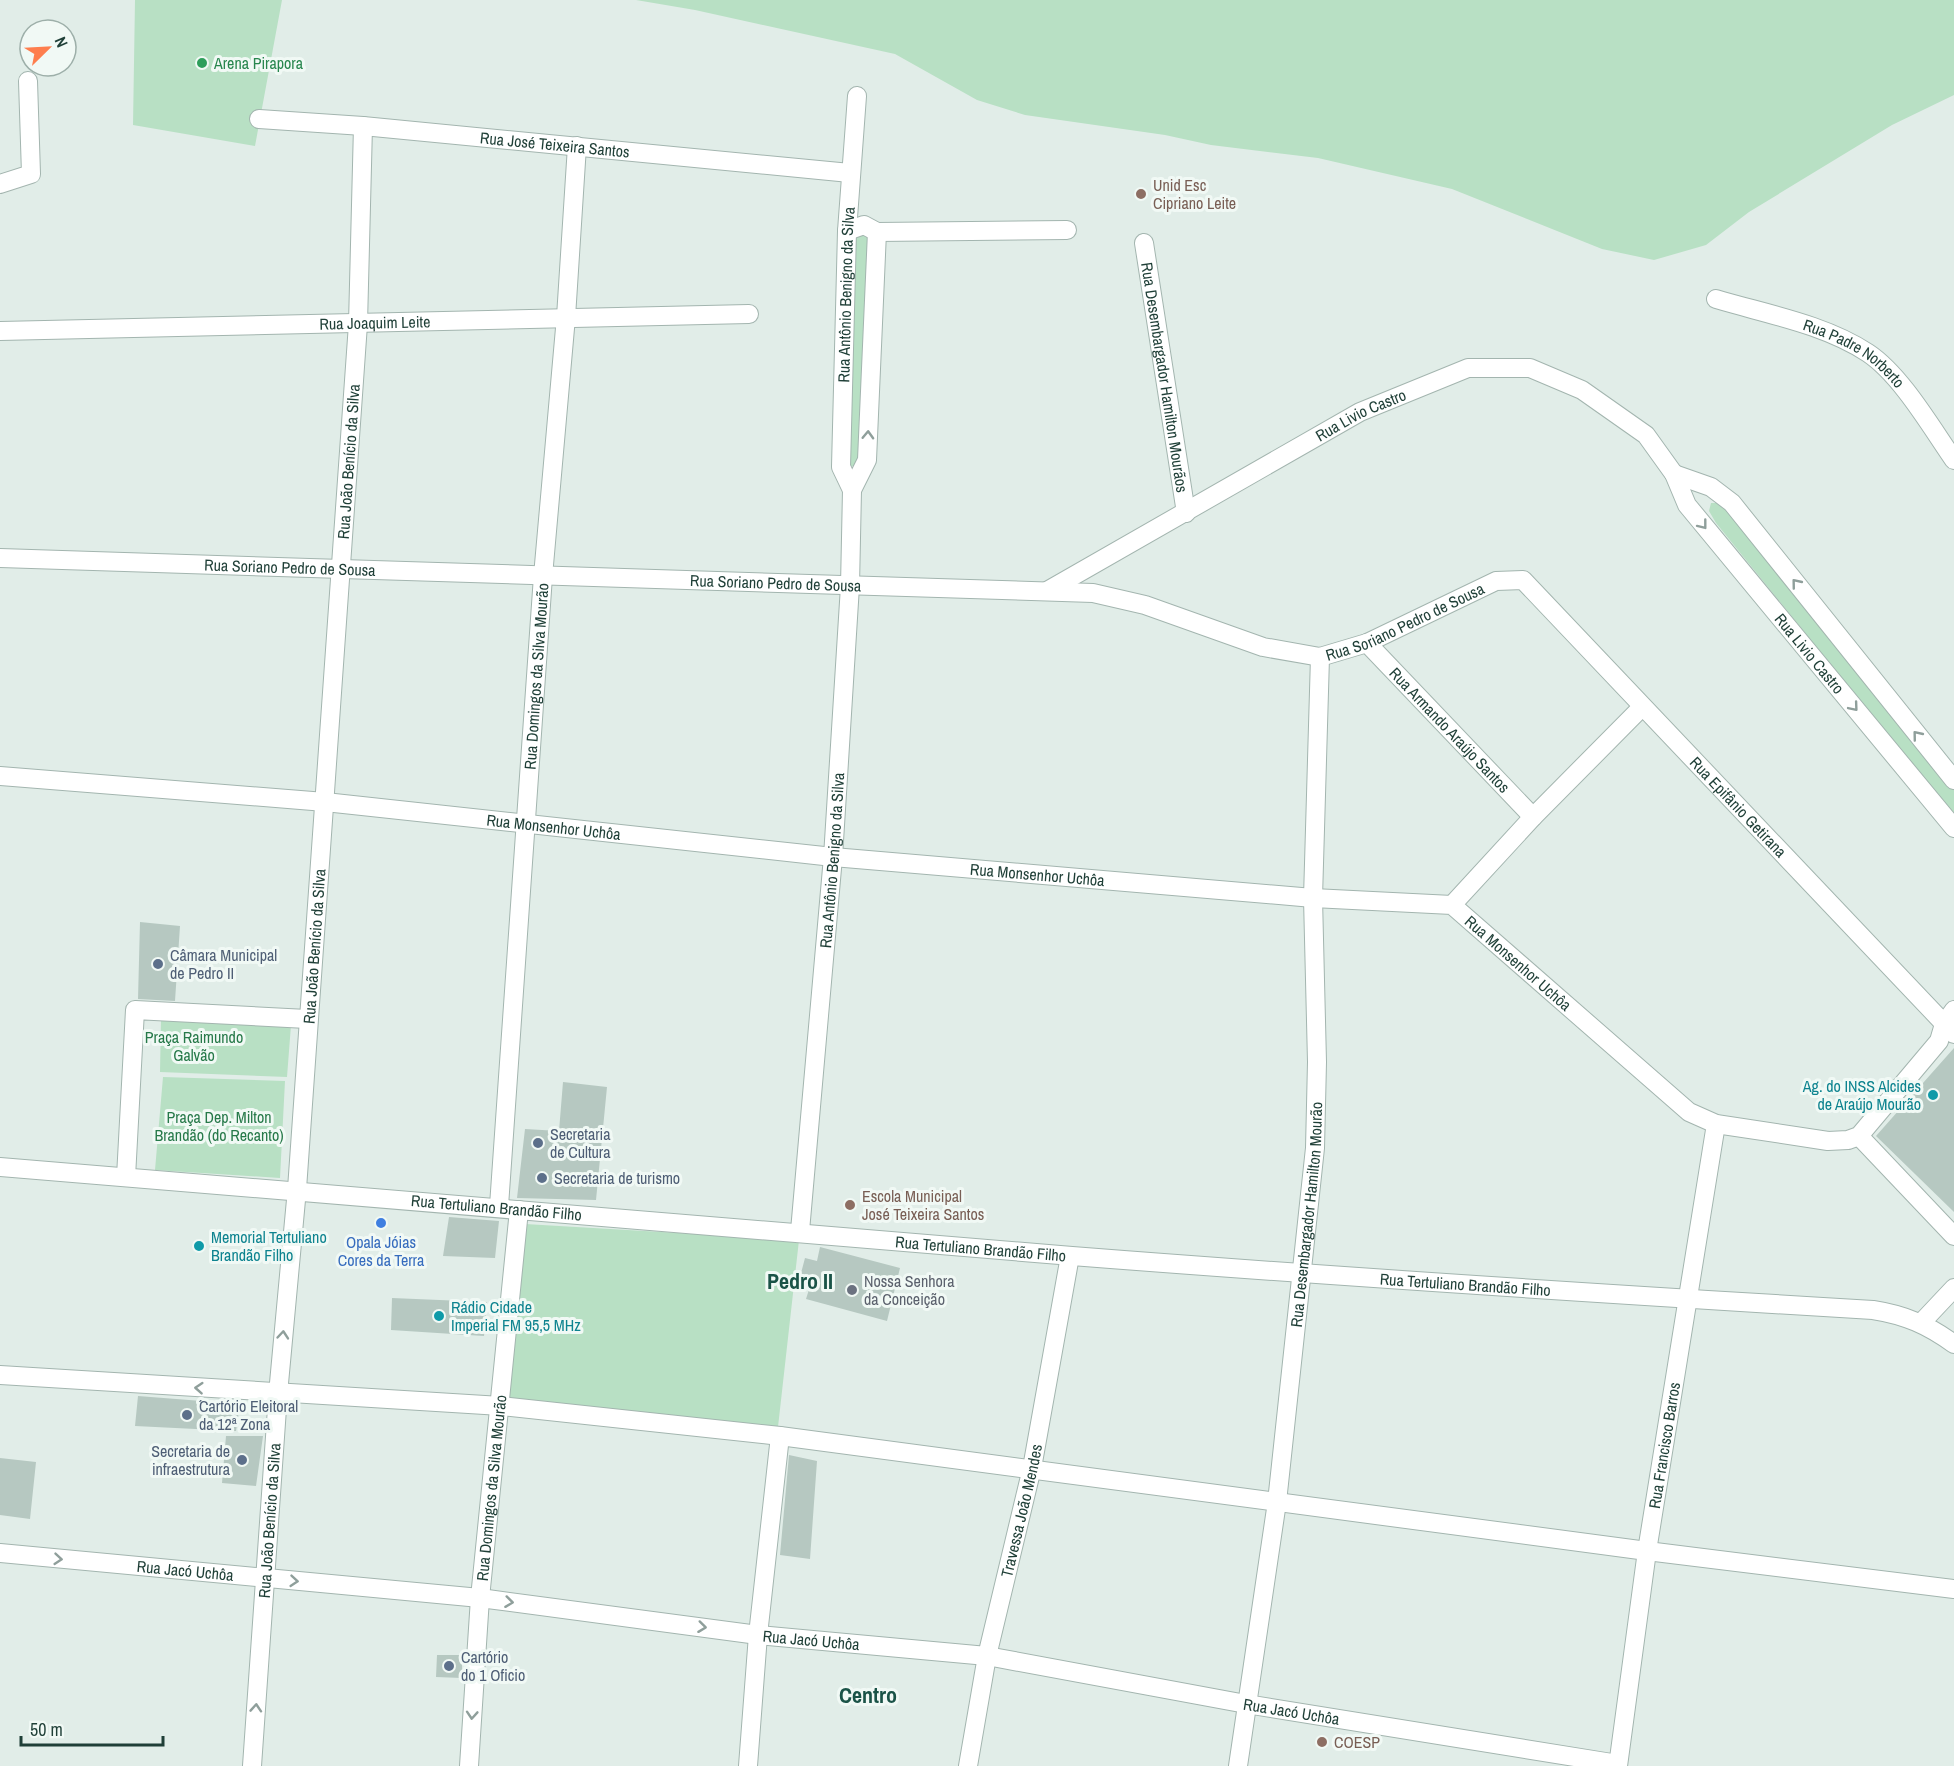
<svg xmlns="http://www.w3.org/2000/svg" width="1954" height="1766" viewBox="0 0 1954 1766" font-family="'Archivo Narrow',sans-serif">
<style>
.green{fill:#b8e0c4}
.building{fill:#b6c8c1}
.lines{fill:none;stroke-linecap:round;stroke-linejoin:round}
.minor-casing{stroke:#a3b5af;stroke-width:20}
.minor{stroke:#fff;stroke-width:18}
.oneway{stroke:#8f9f9b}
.leisure-dot{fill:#2e9e5b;stroke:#f1f9f5;stroke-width:2}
.education-dot{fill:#8d6e63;stroke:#f1f9f5;stroke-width:2}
.service-dot{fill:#5c6f8a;stroke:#f1f9f5;stroke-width:2}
.culture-dot{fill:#0f9aa8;stroke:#f1f9f5;stroke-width:2}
.shop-dot{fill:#3f7fe0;stroke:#f1f9f5;stroke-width:2}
.worship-dot{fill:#6b7280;stroke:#f1f9f5;stroke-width:2}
.labels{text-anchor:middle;stroke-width:6;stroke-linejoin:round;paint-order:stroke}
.leisure-label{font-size:16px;fill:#27864d;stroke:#f1f9f5;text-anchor:start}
.street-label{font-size:16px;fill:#1f3f37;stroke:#f1f9f5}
.education-label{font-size:16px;fill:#785e54;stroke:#f1f9f5;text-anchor:start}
.service-label{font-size:16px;fill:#4e5e75;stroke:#f1f9f5;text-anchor:start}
.park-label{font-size:16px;fill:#267949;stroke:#f1f9f5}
.culture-label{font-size:16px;fill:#0d838f;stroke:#f1f9f5;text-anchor:start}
.shop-label{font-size:16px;fill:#366cbe;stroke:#f1f9f5}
.worship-label{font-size:16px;fill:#5b616d;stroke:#f1f9f5;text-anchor:start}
.district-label{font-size:22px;font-weight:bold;fill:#1a5347;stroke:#f1f9f5}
</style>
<rect width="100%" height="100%" fill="#e1ede8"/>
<path class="green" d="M135,0H282L255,146L133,125Z
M636,0H1954V95L1892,125L1749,212L1706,245L1654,260L1602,249L1452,189L1318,158L1211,145L1165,135L1025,115L977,100L895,54L695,10Z
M853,234L874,235L862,465L845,467Z
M1711,503H1719L1727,507L1954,788V817L1716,523L1709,511Z
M161,1017L291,1025L287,1077L160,1072Z
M163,1077L285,1081L280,1178L155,1170Z
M525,1224L799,1240L778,1427L509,1398Z"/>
<path class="building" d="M140,922L180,926L175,1001L138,999Z
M1954,1048V1212L1876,1136Z
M563,1082L607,1087L596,1200L517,1198L525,1129L559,1131Z
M449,1217L499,1221L495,1258L443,1256Z
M820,1247L900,1268L887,1321L806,1299L812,1280L800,1277L805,1258L817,1261Z
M392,1298L487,1302L484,1336L391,1330Z
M138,1396L240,1404L236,1431L135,1426Z
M226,1436H263L256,1486L222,1483Z
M789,1455L817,1461L810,1559L780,1555Z
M0,1458L36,1462L30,1519L0,1515Z
M437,1655H462V1678L436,1677Z"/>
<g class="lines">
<g class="minor-casing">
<g id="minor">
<path id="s1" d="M259,119L363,126L850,173"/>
<path d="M0,184L31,174L28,81"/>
<path d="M847,231L864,225L877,232L1067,230"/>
<path id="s2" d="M1144,243L1186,513"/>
<path id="s3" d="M1716,299C1766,314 1824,324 1868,353C1901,375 1931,427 1954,460"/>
<path id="s4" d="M0,331L749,314"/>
<path d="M1674,474L1711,487L1732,503L1954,780"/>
<path id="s5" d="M852,490L841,467L847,231L857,96"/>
<path id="s6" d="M0,558L1093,593L1145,605L1263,647L1320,657L1367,643L1496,581L1523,580L1954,1034"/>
<path id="s7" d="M1047,591L1360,412L1468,368H1530L1582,390L1646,435L1674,474L1687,505L1954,828"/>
<path id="s8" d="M1367,643L1533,817"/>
<path id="s9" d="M0,776L325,802L833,857L1313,898L1452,905L1689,1112L1716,1124L1828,1141L1848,1140L1859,1136L1939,1041L1944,1024L1954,1010"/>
<path d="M1452,905L1533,817L1642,707"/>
<path d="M1859,1136L1954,1236"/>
<path id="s10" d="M0,1167C358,1194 715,1227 1072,1256C1339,1277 1606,1294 1873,1310C1905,1315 1928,1325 1954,1344"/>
<path d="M126,1177L135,1010L307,1019"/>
<path id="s11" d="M499,1206L543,576L566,317L577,146"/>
<path id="s12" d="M800,1231L833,857L850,586L852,490L867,460L877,232"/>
<path d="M1922,1322L1954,1288"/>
<path d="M0,1375L501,1406L780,1436L1647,1551L1954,1589"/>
<path id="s13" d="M0,1553L480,1598L758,1635L987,1656L1246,1704L1618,1764"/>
<path id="s14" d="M252,1766L278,1394L297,1189L358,324L363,126"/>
<path id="s15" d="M469,1766L480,1598L519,1210"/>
<path d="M748,1766L758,1635L780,1436"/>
<path id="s16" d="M968,1766L987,1656L1032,1468L1070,1256"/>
<path id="s17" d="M1238,1766L1277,1502L1315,1148L1317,1062L1313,898L1320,657"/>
<path id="s18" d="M1618,1766L1647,1551L1716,1124"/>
</g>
</g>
<use href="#minor" class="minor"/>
</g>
<defs><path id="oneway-chevron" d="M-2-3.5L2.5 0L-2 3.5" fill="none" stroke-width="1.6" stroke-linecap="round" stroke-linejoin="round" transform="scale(1.5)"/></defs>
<g class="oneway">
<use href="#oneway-chevron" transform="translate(868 435) rotate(-88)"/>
<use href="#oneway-chevron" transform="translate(1703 525) rotate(52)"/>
<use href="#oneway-chevron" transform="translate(1796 583) rotate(-129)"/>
<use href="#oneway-chevron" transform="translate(1854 707) rotate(50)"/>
<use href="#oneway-chevron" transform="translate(1917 735) rotate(-129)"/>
<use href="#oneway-chevron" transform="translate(283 1335) rotate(-85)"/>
<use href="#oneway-chevron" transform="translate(199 1388) rotate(-176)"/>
<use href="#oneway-chevron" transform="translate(58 1559) rotate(5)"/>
<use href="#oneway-chevron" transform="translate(294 1581) rotate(5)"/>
<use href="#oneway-chevron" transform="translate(509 1602) rotate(7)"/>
<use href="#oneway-chevron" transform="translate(702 1627) rotate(7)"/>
<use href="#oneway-chevron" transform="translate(256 1708) rotate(-86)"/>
<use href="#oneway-chevron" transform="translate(472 1715) rotate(94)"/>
</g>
<circle class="leisure-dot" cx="202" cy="63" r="6"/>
<g class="education-dot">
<circle cx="1141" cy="194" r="6"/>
<circle cx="850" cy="1205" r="6"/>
<circle cx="1322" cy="1742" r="6"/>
</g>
<g class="service-dot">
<circle cx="158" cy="964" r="6"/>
<circle cx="538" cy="1143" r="6"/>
<circle cx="542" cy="1178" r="6"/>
<circle cx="187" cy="1415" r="6"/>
<circle cx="242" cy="1460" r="6"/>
<circle cx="449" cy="1666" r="6"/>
</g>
<g class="culture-dot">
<circle cx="1933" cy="1095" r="6"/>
<circle cx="199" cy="1246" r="6"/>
<circle cx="439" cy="1316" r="6"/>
</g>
<circle class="shop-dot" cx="381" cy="1223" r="6"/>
<circle class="worship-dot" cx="852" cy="1290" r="6"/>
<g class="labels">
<g class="leisure-label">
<text x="214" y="69">Arena Pirapora</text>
</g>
<g class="street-label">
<text dy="6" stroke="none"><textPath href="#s1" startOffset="297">Rua José Teixeira Santos</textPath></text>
<text dy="6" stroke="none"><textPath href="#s5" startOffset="198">Rua Antônio Benigno da Silva</textPath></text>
<text dy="6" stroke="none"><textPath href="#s4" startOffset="375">Rua Joaquim Leite</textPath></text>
<text dy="6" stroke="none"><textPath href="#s3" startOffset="150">Rua Padre Norberto</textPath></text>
<text dy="6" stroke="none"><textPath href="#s2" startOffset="136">Rua Desembargador Hamilton Mourãos</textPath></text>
<text dy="6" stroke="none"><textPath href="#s7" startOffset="360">Rua Livio Castro</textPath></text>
<text dy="6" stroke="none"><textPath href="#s14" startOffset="1308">Rua João Benício da Silva</textPath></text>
<text dy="6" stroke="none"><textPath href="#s6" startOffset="290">Rua Soriano Pedro de Sousa</textPath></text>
<text dy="6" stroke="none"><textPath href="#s6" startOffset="776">Rua Soriano Pedro de Sousa</textPath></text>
<text dy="6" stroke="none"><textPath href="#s6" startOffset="1422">Rua Soriano Pedro de Sousa</textPath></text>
<text dy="6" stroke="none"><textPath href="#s7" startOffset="948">Rua Livio Castro</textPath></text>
<text dy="6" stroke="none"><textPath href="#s11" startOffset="531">Rua Domingos da Silva Mourão</textPath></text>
<text dy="6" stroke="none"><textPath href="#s8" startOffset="120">Rua Armando Araújo Santos</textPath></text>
<text dy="6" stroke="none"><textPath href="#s6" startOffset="1862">Rua Epifânio Getirana</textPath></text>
<text dy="6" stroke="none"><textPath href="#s9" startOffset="556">Rua Monsenhor Uchôa</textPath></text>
<text dy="6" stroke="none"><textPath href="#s12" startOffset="372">Rua Antônio Benigno da Silva</textPath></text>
<text dy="6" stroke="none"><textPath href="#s9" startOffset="1042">Rua Monsenhor Uchôa</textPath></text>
<text dy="6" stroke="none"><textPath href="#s14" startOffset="822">Rua João Benício da Silva</textPath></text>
<text dy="6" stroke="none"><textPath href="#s9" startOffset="1546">Rua Monsenhor Uchôa</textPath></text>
<text dy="6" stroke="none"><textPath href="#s10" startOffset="498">Rua Tertuliano Brandão Filho</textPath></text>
<text dy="6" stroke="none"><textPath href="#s17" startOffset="556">Rua Desembargador Hamilton Mourão</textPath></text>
<text dy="6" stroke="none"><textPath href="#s10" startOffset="984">Rua Tertuliano Brandão Filho</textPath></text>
<text dy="6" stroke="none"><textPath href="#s10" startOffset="1470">Rua Tertuliano Brandão Filho</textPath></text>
<text dy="6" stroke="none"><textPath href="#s18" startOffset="324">Rua Francisco Barros</textPath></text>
<text dy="6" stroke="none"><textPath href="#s15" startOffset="279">Rua Domingos da Silva Mourão</textPath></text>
<text dy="6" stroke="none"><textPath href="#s16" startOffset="261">Travessa João Mendes</textPath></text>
<text dy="6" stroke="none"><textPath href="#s14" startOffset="246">Rua João Benício da Silva</textPath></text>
<text dy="6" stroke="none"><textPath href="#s13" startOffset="186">Rua Jacó Uchôa</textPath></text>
<text dy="6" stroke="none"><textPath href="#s13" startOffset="816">Rua Jacó Uchôa</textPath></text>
<text dy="6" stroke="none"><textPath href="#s13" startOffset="1302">Rua Jacó Uchôa</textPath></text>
</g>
<g class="education-label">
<text x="1153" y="191">Unid Esc<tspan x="1153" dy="18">Cipriano Leite</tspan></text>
<text x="862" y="1202">Escola Municipal<tspan x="862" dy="18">José Teixeira Santos</tspan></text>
<text x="1334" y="1748">COESP</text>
</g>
<g class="service-label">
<text x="170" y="961">Câmara Municipal<tspan x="170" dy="18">de Pedro II</tspan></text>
<text x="550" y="1140">Secretaria<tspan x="550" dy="18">de Cultura</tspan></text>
<text x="554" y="1184">Secretaria de turismo</text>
<text x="199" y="1412">´Cartório Eleitoral<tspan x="199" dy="18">da 12ª Zona</tspan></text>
<text x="230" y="1457" text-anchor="end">Secretaria de<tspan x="230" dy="18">infraestrutura</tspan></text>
<text x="461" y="1663">Cartório<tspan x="461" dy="18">do 1 Oficio</tspan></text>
</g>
<g class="park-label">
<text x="194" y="1043">Praça Raimundo<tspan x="194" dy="18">Galvão</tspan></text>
<text x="219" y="1123">Praça Dep. Milton<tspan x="219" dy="18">Brandão (do Recanto)</tspan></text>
</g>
<g class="culture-label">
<text x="1921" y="1092" text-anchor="end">Ag. do INSS Alcides<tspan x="1921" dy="18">de Araújo Mourão</tspan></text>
<text x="211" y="1243">Memorial Tertuliano<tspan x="211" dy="18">Brandão Filho</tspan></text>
<text x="451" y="1313">Rádio Cidade<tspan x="451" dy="18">Imperial FM 95,5 MHz</tspan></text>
</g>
<g class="shop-label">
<text x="381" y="1248">Opala Jóias<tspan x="381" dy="18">Cores da Terra</tspan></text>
</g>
<g class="worship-label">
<text x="864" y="1287">Nossa Senhora<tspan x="864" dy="18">da Conceição</tspan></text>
</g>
<g class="district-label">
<text x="800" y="1289">Pedro II</text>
<text x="868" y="1703">Centro</text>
</g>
</g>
<g transform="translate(48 48) rotate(66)"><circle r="28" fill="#f1f9f5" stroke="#9dafa9" stroke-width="1.5"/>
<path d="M0-4.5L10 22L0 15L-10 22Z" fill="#fe7e4e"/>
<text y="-9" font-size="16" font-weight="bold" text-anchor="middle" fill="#1f3f37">N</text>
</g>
<path d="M21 1736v9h142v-9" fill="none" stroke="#1f3f37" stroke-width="3"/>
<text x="30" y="1736" font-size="18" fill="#1f3f37" stroke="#f1f9f5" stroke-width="4.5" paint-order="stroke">50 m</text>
</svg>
